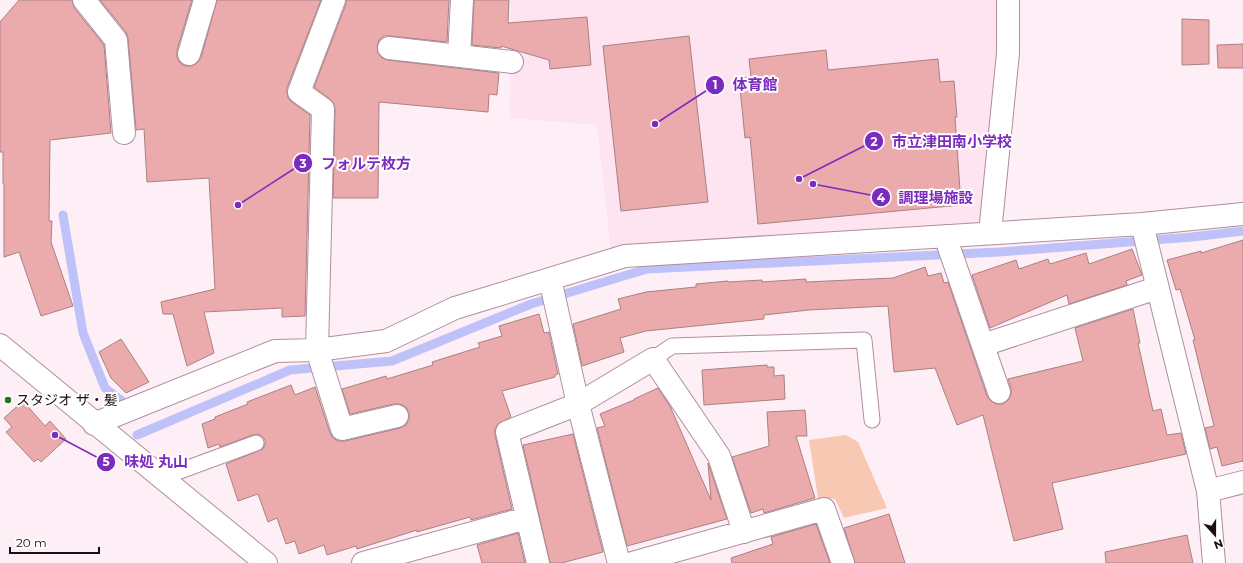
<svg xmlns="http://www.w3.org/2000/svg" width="1243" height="563" viewBox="0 0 1243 563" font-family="Montserrat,'Noto Sans JP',sans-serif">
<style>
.built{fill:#fee3f1}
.green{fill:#f8c9b2}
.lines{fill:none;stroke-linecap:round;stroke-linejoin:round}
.stream{stroke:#bfc2f8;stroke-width:9}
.building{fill:#ebaaac;stroke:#a98182}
.service-casing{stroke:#b08d9f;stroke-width:17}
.minor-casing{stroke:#b08d9f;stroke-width:24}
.tertiary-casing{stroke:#b08d9f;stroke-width:24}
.service{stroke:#fff;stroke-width:15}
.minor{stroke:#fff;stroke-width:22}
.tertiary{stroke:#fff;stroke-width:22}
.poi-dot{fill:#23741d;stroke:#fff;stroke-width:1.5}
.labels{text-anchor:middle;stroke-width:4;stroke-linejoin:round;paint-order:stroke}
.poi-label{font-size:14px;fill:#190d13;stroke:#fff;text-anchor:start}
.leader{fill:none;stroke:#7b2cbf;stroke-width:1.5}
.callout-dot{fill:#7b2cbf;stroke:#fff;stroke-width:1.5}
.mark-label{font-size:12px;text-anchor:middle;font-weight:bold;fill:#fff}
.callout-label{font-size:15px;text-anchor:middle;font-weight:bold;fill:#7b2cbf;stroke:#fff;stroke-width:4;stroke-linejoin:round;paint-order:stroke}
</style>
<rect width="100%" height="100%" fill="#feeff7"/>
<path class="built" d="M511,0H1008L990,233L612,260L597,125L510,118Z"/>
<path class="green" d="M846,435L858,442L887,508L844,518L835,499L818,498L809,440Z"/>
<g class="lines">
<path class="stream" d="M63,215L83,333L105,388L122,401
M137,435L290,370L392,361L531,304L647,269L999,252L1192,237L1243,231"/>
</g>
<path class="building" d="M19,0H72L74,8L104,45L111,133L50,140L49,221H52L51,242L73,306L41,316L19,252L4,257V184H3V152H0V22Z
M100,0H192L177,50V57L180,63L185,66H192L197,63L201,58L217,0H321L287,88V93L288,98L292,102L310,115L305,316L282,317V308L204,312L214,353L187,366L173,314H163L161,302L215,289L209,178L147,182L144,129L136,130L128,38L126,32Z
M346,0H449L447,42L390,36H384L379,40L377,46L378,53L382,58L388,60L499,73L497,95L489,94L488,112L379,102L378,198H333L335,109L334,104L330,99L314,87L346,4Z
M474,0H509L508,23L587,17L591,65L550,69L549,60L501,46V48L472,45Z
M1182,19L1209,20V64L1182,65Z
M689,36L708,202L621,211L603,46Z
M1243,44V68H1218L1217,45Z
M826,50L828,70L938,59L940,82L954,81L957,117H955L961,205L758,224L750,137L745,138L739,78L751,77L749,59Z
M1243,240V461L1222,466L1217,447L1210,449L1205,428L1214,426L1193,340H1195L1180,289L1176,290L1167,260L1201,251V253Z
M1132,249L1142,275L1126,281L1127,285L1069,304L1067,295L990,328L972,275L1016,260L1019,269L1048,259L1050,264L1086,253L1089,264Z
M925,267L928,276L941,273L944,283L948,282L987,396L991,401L996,404H1003L1008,400L1011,395V388L1008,379L1083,361L1075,328L1133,309L1140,343H1138L1153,411L1161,409L1167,435L1181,433L1186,454L1052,483L1063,529L1014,541L983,415L957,425L935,368L894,372L888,306L809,310L764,315V319L646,331L620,338L624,352L582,366L573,324L621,309L618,299L646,292L696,287V284L728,281V282L762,280V282L806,279V282L893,278Z
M539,314L544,333L549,332L558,374L555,375V377L502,391L511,417L498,424L495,429V435L512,509L471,520L470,517L417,532V530L357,549L356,546L327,555L324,545L299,554L295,541L286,544L277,518L268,522L258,494L238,501L226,464L263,449L265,444V440L262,436L258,434L253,435L220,447L219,444L208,448L202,424L215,419V417L248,404L247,402L291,385L295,395L315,387L330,433L333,438L338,441H345L400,428L406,425L409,419V413L406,407L400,404H394L350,414L342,389L386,376L387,379L433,365L432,362L480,347L478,343L502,336L499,326Z
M121,339L149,382L126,393L111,378L99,352Z
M767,365V367H774V376L784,375L785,399L704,405L702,370Z
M658,388L670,406L711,500L708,463L727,519L627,546L597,428L605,426L600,414L634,400V399Z
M23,401L45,426L50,421L66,439L41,462L38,459L34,462L6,432L12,427L4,418Z
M805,410L807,436H796L815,498L764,513L763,509L751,513L732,457L769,446L767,412Z
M573,434L603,552L562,563H550L523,445Z
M889,514L905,563H855L844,528Z
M816,524L830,563H732L731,558L773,544L771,537Z
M518,533L525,563H482L477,545Z
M1187,535L1193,563H1106L1105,552Z"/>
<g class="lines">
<g class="service-casing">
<path id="service" d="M653,359L672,346L864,340L872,420
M161,478L256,443"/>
</g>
<g class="minor-casing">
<path id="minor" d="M84,0L116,40L124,133
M334,0L299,92L323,109L317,350L342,429L397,416
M389,48L512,62
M189,54L205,0
M459,56L462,0
M1142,224L1208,491L1214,563
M990,233L1008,53V0
M945,236L999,392
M550,279L578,404L619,563
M983,345L1157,288
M94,424L275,351L317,350L386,341L455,308L625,256L1142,224L1243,214
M1208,491L1243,482
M363,563L527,518
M538,563L507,432L578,404L653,359L719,456L744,532
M632,563L824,509L843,563"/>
</g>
<g class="tertiary-casing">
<path id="tertiary" d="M0,345L266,563"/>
</g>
<use href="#service" class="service"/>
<use href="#minor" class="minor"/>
<use href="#tertiary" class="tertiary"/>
</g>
<circle class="poi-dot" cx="8" cy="400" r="4"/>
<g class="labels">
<g class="poi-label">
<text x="16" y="405">スタジオ ザ・髪</text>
</g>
</g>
<path class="leader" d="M655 124L715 85M799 179L874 141M238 205L303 163M813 184L881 197M55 435L106 462"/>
<g class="callout-dot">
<circle cx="655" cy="124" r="4"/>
<circle cx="799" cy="179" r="4"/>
<circle cx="238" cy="205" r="4"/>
<circle cx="813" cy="184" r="4"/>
<circle cx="55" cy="435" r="4"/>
<circle cx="715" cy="85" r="10"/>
<circle cx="874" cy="141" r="10"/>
<circle cx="303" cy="163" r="10"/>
<circle cx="881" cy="197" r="10"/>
<circle cx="106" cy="462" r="10"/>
</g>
<g class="mark-label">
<text x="715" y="89">1</text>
<text x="874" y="146">2</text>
<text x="303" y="168">3</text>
<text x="881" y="202">4</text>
<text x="106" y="466">5</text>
</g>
<g class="callout-label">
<text x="755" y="90">体育館</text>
<text x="952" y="147">市立津田南小学校</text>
<text x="366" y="169">フォルテ枚方</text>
<text x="936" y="203">調理場施設</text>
<text x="156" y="467">味処 丸山</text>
</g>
<g transform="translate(1215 535) rotate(159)" stroke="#ffffff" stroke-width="3" paint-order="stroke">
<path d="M0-3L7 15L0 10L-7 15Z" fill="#190d13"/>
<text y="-6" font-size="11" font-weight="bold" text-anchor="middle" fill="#190d13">N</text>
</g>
<path d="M10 547v6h89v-6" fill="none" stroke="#190d13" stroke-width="2"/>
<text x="16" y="547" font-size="12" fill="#190d13" stroke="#ffffff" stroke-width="3" paint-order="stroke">20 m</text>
</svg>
